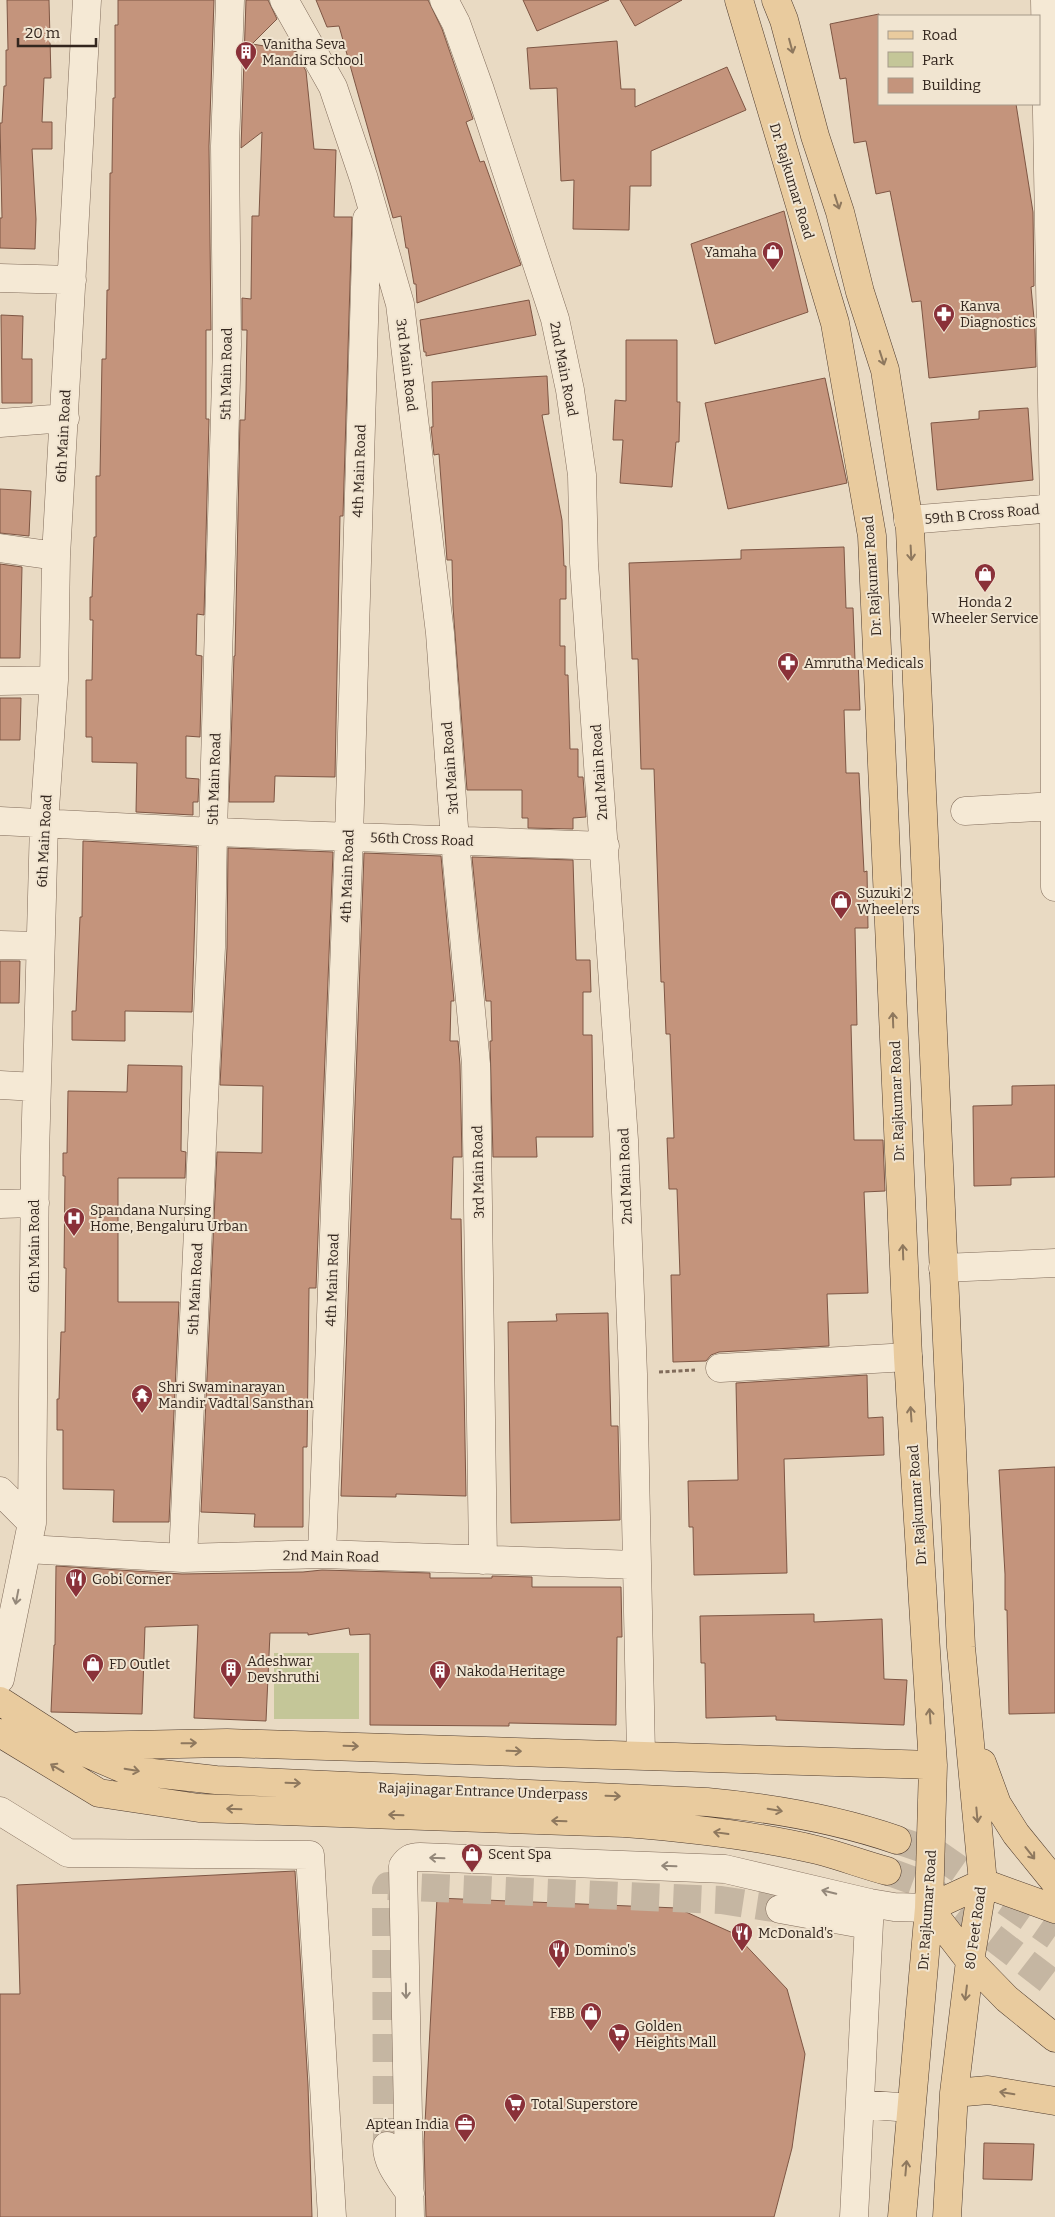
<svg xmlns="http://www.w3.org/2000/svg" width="1055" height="2217" viewBox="0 0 1055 2217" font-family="Bitter,serif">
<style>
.green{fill:#c4c698}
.building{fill:#c4947c;stroke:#7e5644}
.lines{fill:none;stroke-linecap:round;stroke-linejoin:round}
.minor-tunnel{stroke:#c5b6a2;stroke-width:28;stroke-dasharray:28 14;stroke-linecap:butt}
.major-tunnel{stroke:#c5b6a2;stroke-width:28;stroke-dasharray:28 14;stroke-linecap:butt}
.minor-casing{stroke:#816c5b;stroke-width:29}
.major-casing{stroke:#4f3c2f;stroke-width:29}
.path{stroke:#816c5b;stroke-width:3;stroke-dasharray:4 2.5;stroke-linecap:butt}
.minor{stroke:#f5e9d5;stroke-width:28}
.major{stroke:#e9cb9e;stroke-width:28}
.oneway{stroke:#8e785e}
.oneway2{stroke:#94887a}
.labels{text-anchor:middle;stroke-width:4;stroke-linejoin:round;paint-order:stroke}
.poi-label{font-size:14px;fill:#33261e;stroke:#f1e5d1;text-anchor:start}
.street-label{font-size:14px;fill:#33261e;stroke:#f1e5d1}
</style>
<rect width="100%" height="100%" fill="#e9dac3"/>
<path class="green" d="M274,1653H359V1719H274Z"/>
<path class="building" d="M7,0H49L51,78H44L42,122H52V149H32L36,219L35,249L0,248V218H2L0,123H2L4,86H6V50H8Z
M118,0H214L209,146L211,330H206V419H209L204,615L197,614L196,655L202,656L200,737L186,736V778L199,779L198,802H193V815L136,812L137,763L92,762V737H86V680H92L93,620H90V597H92L94,537H96V476H100L102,359H106L107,290H109L110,173H112L113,98H115V25H118Z
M246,0H268L277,19L252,44L295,51L306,71L314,149L336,150L334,217H352L343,516H340L335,777L275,776L274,802H229L234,656H235L240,420H245L246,391L247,330H242V298L251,299L252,216H259L262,132L241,148Z
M316,0H428L442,29L473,119L466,122L480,162L484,161L521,265L417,303L416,284H414L408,248H406L401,216L393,218L339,26L327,27Z
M523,0H609L537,31Z
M620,0H682L635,26Z
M879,14V104H1016L1033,212L1034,286L1031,287L1035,329L1036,367L929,378L921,301L912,302L890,191L876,194L866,141L854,143L846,78L840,79L830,24Z
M617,41L621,89H635V107L727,67L746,110L651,151V186H630L629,230L573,229L574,180L561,181L557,88L530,89L527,48Z
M784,211L808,312L715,344L691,244Z
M529,300L536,335L426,356V352H424L420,320Z
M1,315L23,316L22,359H32V403H2Z
M626,340H677V402H680L679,442H676L672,487L620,483L623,440H613L615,400L626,401Z
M547,376L549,414L542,415L562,520L564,566H566V599H560V646H565V675H568L570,749H578V777H583L586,817L573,818V829L528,828V818H522V790H467L453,607L452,560H447L439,454L434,455L431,427H433L432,382Z
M825,378L847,483L728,509L705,403Z
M1028,408L1033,480L937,490L931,423L979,419V411Z
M0,489L31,491L29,536L0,533Z
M844,547L846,608H853L855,660H858L860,710H844L846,773H859L864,872L867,871L868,928H855L857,1025H851L854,1140H883L885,1191L864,1192L868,1293L827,1294L829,1346L719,1352L711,1355L706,1361L673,1362L671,1275H680L677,1189H669L667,1138H674L670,1034H666L664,982H661L654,769H641L638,659H632L629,563L741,559V550Z
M0,564L22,567L20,658H0Z
M0,698H21L20,740H0Z
M83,841L197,847L192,1012L125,1011V1041L72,1040V1011H76L80,917H82Z
M228,848L333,852L316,1288H309L307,1447H303V1527H254L255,1514L201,1512L217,1152L262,1153L263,1086L220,1085L227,948Z
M364,853L441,856L454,1001H451L450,1041H458L460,1065L462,1157H453L451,1219H461L466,1496L396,1494V1497L341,1496Z
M472,857L573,860L576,960H590L591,992H583V1035H592L593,1137H536L537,1157H493L490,1041H492L491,1001H486Z
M0,961H20L19,1003H0Z
M128,1065L182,1066L181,1151L186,1152L185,1178H118V1302H179L169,1522H113L114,1490L63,1489V1430H57V1399H59L61,1332H65L66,1268H64L65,1176H63V1153H67L68,1091L127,1092Z
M1055,1085V1177L1011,1178V1185L974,1186L973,1106L1012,1105V1086Z
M608,1313L611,1426H618L620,1520L511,1523L508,1322L557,1321L556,1314Z
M867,1375L868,1418L883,1417L884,1455L784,1459L787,1573L694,1575L693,1527H689L688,1481L738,1480L736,1383Z
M1055,1467V1713L1009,1714L1007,1610H1005V1574L999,1470Z
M56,1566L182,1574L303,1572L322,1570L430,1573V1578H492V1576L532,1577V1587H621L622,1637H617L616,1725L509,1723V1726L370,1725V1634L350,1635L349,1628L308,1635V1633H270L266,1721L194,1718L198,1625L145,1627L142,1714L51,1712L54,1645H55Z
M814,1614V1622L882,1619L884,1679L907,1680L904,1725L776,1720V1716L706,1718L705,1663H701L700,1616Z
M295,1871L308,2085L312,2217H0V1994H20L17,1885Z
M437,1898L677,1908L735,1934L787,1989L805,2054L792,2148L774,2217H426L424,2142Z
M984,2143L1034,2144L1032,2180L983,2179Z"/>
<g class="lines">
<path class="minor-tunnel" d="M387,2146L386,1890L388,1886L721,1900L780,1909"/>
<path class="major-tunnel" d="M897,1840L936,1853L1055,1936
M887,1871L925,1885L1055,1985"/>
<g class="minor-casing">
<path id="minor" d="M284,0L333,87L364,179L400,304L440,633L455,841L476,1064L483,1560
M444,0L456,23L480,90L555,319L570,390L582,475L584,563L624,1140L633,1374L641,1754
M1045,0L1054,508L1055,887
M0,278L72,280
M0,423L65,418
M908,520L1055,508
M0,548L56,556
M0,681L54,680
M965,811L1055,806
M0,821L213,832L605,846
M0,945L40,946
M0,1085L36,1087
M0,1204L35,1203
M943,1268L1055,1263
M720,1368L908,1357
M0,1491L32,1523
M27,1549L183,1558L322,1554L636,1565
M322,1554L349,837L367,219
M183,1558L211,947L213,832L227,345L225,146L230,0
M0,1679L32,1523L35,1156L44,823L54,680L56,556L87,0
M0,1811L68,1853L310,1855L332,2217
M780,1909L868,1925
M860,2104L910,2108
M387,2146C387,2164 400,2178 410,2193
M410,2217L403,1866C408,1859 411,1857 420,1857L725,1869L870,1903L894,1907L929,1908
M854,2217L870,1903"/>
</g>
<g class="major-casing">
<path id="major" d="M739,0L835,323L872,536L908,1357L933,1765L929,1908L902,2217
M776,0L784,20L815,136L840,212L860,292L885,370L910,529L961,1647L983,1883L970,1961L954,2093L947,2217
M0,1701L70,1746L126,1770L216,1780L707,1802C772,1808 836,1819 897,1840
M0,1733L99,1793L199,1808L624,1823C689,1828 754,1835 817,1850C841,1856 864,1865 887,1871
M81,1746L227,1743L933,1765
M982,1763L997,1804L1016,1834L1055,1882
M929,1908L970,1961L1007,1999L1055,2038
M929,1908L983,1883L1055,1909
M954,2093L988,2090L1055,2101"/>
</g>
<path class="path" d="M659,1372L695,1370"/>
<use href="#minor" class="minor"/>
<use href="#major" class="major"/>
</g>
<defs><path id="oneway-shaft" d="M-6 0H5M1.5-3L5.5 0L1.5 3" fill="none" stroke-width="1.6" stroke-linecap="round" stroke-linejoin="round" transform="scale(1.25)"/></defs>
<g class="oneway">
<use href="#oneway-shaft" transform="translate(791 46) rotate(75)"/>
<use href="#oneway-shaft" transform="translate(837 202) rotate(72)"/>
<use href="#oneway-shaft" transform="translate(882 358) rotate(72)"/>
<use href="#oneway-shaft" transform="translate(911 553) rotate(87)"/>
<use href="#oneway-shaft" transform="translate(893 1020) rotate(-92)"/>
<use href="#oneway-shaft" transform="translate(903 1252) rotate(-92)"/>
<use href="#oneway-shaft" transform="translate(911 1414) rotate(-94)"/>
<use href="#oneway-shaft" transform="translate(930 1716) rotate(-94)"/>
<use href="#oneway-shaft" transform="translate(189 1743) rotate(-1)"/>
<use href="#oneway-shaft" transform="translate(351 1746) rotate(2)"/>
<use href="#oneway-shaft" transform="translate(514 1751) rotate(2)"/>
<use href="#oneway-shaft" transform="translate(57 1768) rotate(-149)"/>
<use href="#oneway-shaft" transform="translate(132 1770) rotate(10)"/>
<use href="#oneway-shaft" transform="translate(293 1783) rotate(2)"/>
<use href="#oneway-shaft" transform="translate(613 1796) rotate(2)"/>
<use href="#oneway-shaft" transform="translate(234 1809) rotate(-178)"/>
<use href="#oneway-shaft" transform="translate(775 1810) rotate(10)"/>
<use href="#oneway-shaft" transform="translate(396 1815) rotate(-178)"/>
<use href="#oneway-shaft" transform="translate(977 1815) rotate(85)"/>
<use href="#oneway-shaft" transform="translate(559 1821) rotate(-178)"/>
<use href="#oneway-shaft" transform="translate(721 1833) rotate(-172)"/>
<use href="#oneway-shaft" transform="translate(1030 1853) rotate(52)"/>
<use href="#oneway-shaft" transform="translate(966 1993) rotate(97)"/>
<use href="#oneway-shaft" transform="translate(1007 2093) rotate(-171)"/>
<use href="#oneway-shaft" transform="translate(906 2168) rotate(-85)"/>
</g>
<g class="oneway2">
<use href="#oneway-shaft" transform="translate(17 1597) rotate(101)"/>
<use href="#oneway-shaft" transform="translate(437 1858) rotate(-178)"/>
<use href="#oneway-shaft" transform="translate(669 1866) rotate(-178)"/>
<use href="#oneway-shaft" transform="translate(829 1892) rotate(-166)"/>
<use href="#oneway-shaft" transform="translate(406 1991) rotate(89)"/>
</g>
<defs>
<g id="building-pin" transform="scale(1.125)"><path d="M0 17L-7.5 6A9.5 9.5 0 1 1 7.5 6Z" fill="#8a3139" stroke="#f1e5d1"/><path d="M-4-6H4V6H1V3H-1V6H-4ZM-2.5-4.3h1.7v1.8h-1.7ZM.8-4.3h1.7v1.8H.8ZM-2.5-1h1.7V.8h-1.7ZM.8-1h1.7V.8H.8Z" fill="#fff"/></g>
<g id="shop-pin" transform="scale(1.125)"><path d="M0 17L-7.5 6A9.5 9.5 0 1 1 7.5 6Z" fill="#8a3139" stroke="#f1e5d1"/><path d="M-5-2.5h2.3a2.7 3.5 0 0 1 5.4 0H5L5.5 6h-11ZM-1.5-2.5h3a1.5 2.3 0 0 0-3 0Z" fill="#fff"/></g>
<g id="pharmacy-pin" transform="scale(1.125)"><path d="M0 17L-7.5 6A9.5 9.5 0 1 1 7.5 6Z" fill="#8a3139" stroke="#f1e5d1"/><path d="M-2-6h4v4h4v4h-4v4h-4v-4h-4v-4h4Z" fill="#fff"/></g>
<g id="hospital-pin" transform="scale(1.125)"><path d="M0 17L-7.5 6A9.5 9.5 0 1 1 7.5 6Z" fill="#8a3139" stroke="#f1e5d1"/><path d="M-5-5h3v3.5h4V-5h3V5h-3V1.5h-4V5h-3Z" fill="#fff"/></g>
<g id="temple-pin" transform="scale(1.125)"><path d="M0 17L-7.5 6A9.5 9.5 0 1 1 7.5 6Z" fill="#8a3139" stroke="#f1e5d1"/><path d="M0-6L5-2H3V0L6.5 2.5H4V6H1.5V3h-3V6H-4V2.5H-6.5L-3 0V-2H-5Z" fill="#fff"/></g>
<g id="restaurant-pin" transform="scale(1.125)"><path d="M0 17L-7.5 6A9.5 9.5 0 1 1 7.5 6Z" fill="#8a3139" stroke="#f1e5d1"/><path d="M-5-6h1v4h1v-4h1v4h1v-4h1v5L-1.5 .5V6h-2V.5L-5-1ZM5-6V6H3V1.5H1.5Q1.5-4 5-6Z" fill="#fff"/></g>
<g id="supermarket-pin" transform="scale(1.125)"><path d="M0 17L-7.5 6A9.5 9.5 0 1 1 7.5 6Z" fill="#8a3139" stroke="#f1e5d1"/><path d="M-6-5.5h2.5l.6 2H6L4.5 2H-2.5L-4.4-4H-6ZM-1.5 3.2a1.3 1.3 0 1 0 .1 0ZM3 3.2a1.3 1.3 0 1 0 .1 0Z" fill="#fff"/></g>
<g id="office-pin" transform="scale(1.125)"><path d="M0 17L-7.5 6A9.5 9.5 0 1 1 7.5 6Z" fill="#8a3139" stroke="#f1e5d1"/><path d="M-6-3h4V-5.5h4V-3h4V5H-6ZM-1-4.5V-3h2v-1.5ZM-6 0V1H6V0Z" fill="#fff"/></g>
</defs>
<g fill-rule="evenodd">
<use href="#building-pin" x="246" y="52"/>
<use href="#shop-pin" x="773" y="252"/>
<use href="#pharmacy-pin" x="944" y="314"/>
<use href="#shop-pin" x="985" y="574"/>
<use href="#pharmacy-pin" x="788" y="663"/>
<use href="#shop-pin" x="841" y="901"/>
<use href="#hospital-pin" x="74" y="1218"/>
<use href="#temple-pin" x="142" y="1395"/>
<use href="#restaurant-pin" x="76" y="1579"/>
<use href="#shop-pin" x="93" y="1664"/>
<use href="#building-pin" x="231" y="1669"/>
<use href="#building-pin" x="440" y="1671"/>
<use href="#shop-pin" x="472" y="1854"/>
<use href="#restaurant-pin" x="742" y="1933"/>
<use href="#restaurant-pin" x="559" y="1950"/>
<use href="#shop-pin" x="591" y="2013"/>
<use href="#supermarket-pin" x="619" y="2034"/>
<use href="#supermarket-pin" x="515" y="2104"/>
<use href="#office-pin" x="465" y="2124"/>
</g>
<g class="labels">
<g class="poi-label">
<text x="262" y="49">Vanitha Seva<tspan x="262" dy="16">Mandira School</tspan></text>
<text x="757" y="257" text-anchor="end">Yamaha</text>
<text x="960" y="311">Kanva<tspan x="960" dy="16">Diagnostics</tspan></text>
<text x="985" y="607" text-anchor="middle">Honda 2<tspan x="985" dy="16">Wheeler Service</tspan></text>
<text x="804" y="668">Amrutha Medicals</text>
<text x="857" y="898">Suzuki 2<tspan x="857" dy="16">Wheelers</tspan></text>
<text x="90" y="1215">Spandana Nursing<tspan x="90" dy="16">Home, Bengaluru Urban</tspan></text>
<text x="158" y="1392">Shri Swaminarayan<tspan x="158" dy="16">Mandir Vadtal Sansthan</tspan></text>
<text x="92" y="1584">Gobi Corner</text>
<text x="247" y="1666">Adeshwar<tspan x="247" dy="16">Devshruthi</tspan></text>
<text x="109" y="1669">FD Outlet</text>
<text x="456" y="1676">Nakoda Heritage</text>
<text x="488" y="1859">Scent Spa</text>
<text x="758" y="1938">McDonald's</text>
<text x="575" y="1955">Domino's</text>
<text x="575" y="2018" text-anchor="end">FBB</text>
<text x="635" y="2031">Golden<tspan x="635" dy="16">Heights Mall</tspan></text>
<text x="531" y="2109">Total Superstore</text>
<text x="449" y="2129" text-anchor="end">Aptean India</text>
</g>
<g class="street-label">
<text transform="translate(792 181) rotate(73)" y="5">Dr. Rajkumar Road</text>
<text transform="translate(407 365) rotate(83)" y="5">3rd Main Road</text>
<text transform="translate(564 369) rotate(79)" y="5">2nd Main Road</text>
<text transform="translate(226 374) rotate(-89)" y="5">5th Main Road</text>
<text transform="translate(63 436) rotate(-87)" y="5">6th Main Road</text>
<text transform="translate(359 471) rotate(-88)" y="5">4th Main Road</text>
<text transform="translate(982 514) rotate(-5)" y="5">59th B Cross Road</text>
<text transform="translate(872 576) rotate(-94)" y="5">Dr. Rajkumar Road</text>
<text transform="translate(450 768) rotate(-94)" y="5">3rd Main Road</text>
<text transform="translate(599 772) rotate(-94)" y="5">2nd Main Road</text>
<text transform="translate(214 779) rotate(-88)" y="5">5th Main Road</text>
<text transform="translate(422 839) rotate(2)" y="5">56th Cross Road</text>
<text transform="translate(44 841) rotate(-87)" y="5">6th Main Road</text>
<text transform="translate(347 876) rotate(-88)" y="5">4th Main Road</text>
<text transform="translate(897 1101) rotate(-92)" y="5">Dr. Rajkumar Road</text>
<text transform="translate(478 1172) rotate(-91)" y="5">3rd Main Road</text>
<text transform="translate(625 1176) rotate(-92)" y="5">2nd Main Road</text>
<text transform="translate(34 1246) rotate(-90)" y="5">6th Main Road</text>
<text transform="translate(332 1280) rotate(-88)" y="5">4th Main Road</text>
<text transform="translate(195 1289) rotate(-87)" y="5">5th Main Road</text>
<text transform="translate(917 1505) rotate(-94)" y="5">Dr. Rajkumar Road</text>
<text transform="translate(331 1556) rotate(1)" y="5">2nd Main Road</text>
<text transform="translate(483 1791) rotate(2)" y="5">Rajajinagar Entrance Underpass</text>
<text transform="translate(927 1910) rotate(-86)" y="5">Dr. Rajkumar Road</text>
<text transform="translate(975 1928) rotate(-82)" y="5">80 Feet Road</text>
</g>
</g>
<rect x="878" y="15" width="162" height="90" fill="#f1e5d1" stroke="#a59989"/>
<rect x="888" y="31" width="25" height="8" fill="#e9cb9e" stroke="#a59989"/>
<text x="922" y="40" font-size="15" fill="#33261e">Road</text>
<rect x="888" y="52" width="25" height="15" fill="#c4c698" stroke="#a59989"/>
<text x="922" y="65" font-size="15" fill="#33261e">Park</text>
<rect x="888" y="78" width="25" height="15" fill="#c4947c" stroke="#a59989"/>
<text x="922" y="90" font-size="15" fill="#33261e">Building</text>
<path d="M18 38v8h78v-8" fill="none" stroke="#33261e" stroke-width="2.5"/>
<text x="25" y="38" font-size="15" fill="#33261e" stroke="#f1e5d1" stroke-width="4" paint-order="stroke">20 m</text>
</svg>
